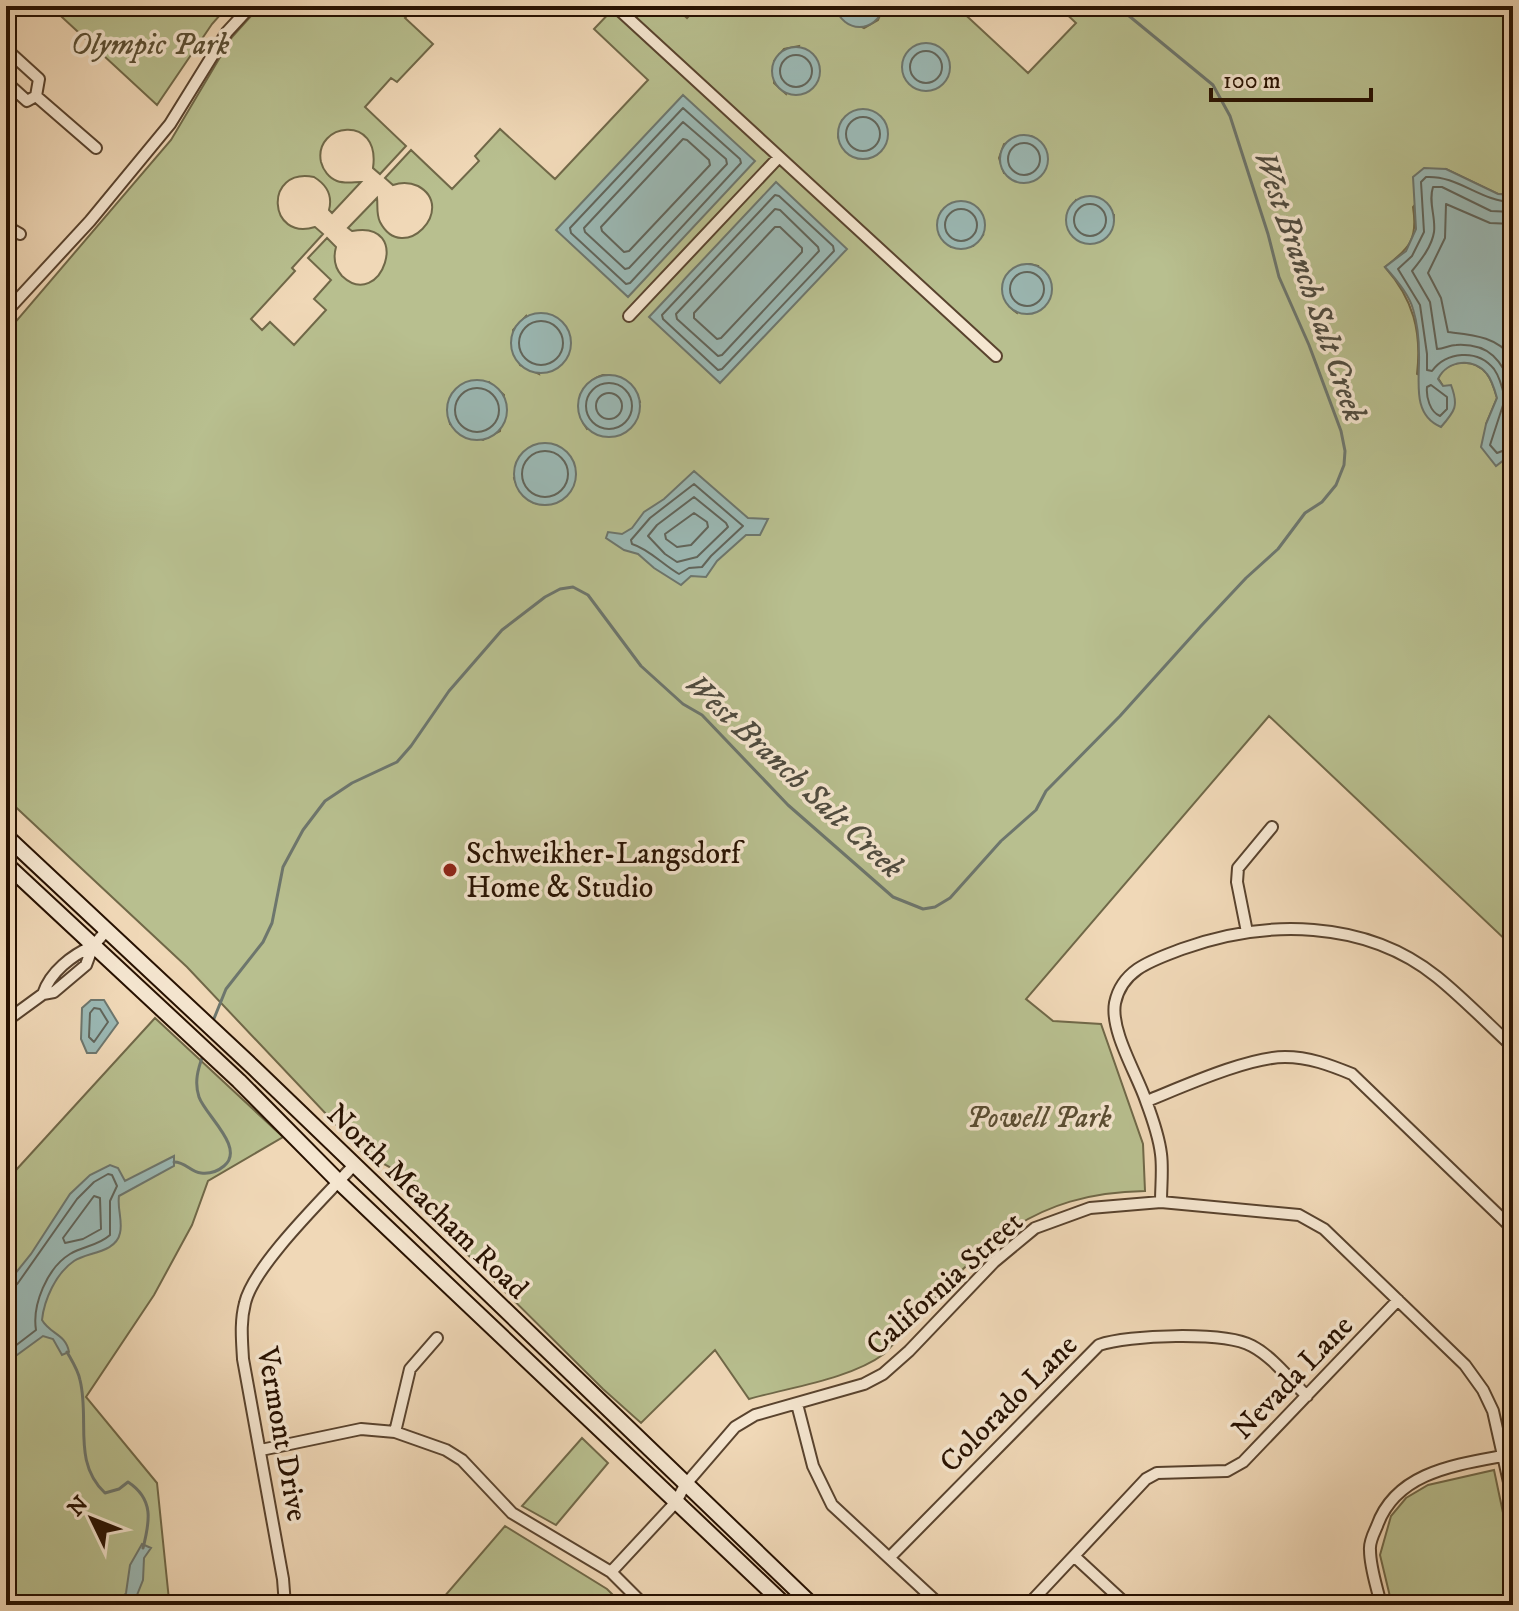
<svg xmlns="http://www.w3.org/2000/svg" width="1519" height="1611" viewBox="0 0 1519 1611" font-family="'IM FELL DW Pica',serif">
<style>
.green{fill:#b8bf8f;stroke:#706848;stroke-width:2;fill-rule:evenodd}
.water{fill:#9bb9b5;stroke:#6d766d;stroke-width:2}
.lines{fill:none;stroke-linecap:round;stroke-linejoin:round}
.shore{stroke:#61655b;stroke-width:2}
.stream{stroke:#6d766d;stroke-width:3}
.street-casing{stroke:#59432e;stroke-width:14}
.secondary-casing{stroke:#271101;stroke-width:18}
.street{stroke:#f5e6d0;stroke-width:10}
.secondary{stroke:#f5e6d0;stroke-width:14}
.poi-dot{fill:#8f2418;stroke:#f5e6d0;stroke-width:3}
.labels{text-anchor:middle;stroke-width:7;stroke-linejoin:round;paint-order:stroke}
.park-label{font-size:30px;font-style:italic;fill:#5a4e33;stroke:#f5e6d0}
.poi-label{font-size:30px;fill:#271101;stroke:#f5e6d0;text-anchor:start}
.street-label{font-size:30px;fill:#271101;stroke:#f5e6d0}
.water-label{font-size:32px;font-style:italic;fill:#504c40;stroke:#f5e6d0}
</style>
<rect width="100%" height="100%" fill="#f0d8b7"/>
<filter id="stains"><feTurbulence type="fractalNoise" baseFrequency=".0025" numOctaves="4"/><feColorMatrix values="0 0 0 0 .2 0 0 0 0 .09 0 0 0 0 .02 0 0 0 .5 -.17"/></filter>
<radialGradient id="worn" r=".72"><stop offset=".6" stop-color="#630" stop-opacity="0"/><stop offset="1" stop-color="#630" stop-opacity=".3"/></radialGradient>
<path class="green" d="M50,6H228L212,24L157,105Z
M260,6H416L405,18L433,44L397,82L391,78L365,107L406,146L380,174L373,168C381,113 313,123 321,162C323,170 329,178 337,181C345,184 354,182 361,182L332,213L329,210C333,195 327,185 314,177C263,167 268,242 315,227L323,234L292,268L295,271L251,319L262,330L270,322L294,345L326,310L314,299L331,280L308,258L327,238L336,247C333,258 334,267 342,276C381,313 414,219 352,231L348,228L377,198C378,205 376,214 380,222C403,266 458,208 418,186C409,182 402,182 393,185L385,178L411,150L452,189L479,161L475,156L500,129L555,179L648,80L594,29L616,6H674L687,18L698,6H835L837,14L864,28L878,20L884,6H956L1028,73L1076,23L1058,6H1513V195L1498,194L1446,169L1413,207C1418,239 1410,248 1385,267C1413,299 1422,331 1417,374L1443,386L1438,378C1447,360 1474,357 1487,374C1492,380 1495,391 1497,398L1486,424L1496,465L1513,453V947L1269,716L1026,999L1053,1021L1101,1024L1143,1144L1145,1191C1012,1193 967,1266 884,1354C850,1379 791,1387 749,1399L715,1350L641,1423L603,1389L456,1243L395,1170L362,1152L187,967L6,798V333L171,140L232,37ZM799,46L786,94L774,83V61L784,49ZM842,121L881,151C864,164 845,157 838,137ZM1031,136C1048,145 1051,160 1041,175L1004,173L999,158L1004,144ZM1076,200L1114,215C1114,229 1108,238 1095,243L1069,230L1067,214ZM941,212L983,235L973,246L951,247C938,238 935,227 941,212ZM1030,264L1038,266L1017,313C994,297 1002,266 1030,264ZM526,316L539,374L520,365L513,330ZM603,375C622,375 634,384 640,402L587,429C572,408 578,384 603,375ZM489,382L504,395L500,431L483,440L450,424L448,403ZM557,446C610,480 533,539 514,478Z
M155,1018L283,1137L208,1181L192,1225L154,1295L86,1397L157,1483L169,1600L163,1605H6V1181Z
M582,1438L608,1463L556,1525L522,1506Z
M1494,1470L1513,1560V1605H1392L1380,1555L1391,1516L1406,1498L1428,1485Z
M505,1526L607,1589L623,1605H437Z"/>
<path class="water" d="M835,6H884C876,34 843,34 835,6Z
M902 67a24 24 0 1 1 48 0a24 24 0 1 1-48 0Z
M772 71a24 24 0 1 1 48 0a24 24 0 1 1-48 0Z
M683,95L755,161L628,297L556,230Z
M838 134a25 25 0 1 1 50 0a25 25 0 1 1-50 0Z
M1000 159a24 24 0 1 1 48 0a24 24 0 1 1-48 0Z
M1424,168L1446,169L1498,194L1513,195V453L1496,466L1481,447L1486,424L1497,398C1495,391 1492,380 1487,374C1474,357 1447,360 1438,379L1443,386L1451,385C1459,406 1455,411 1441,427C1411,415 1420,379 1419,354C1419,340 1417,322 1413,309C1409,294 1395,278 1385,267L1406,251L1416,229L1413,177Z
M776,182L847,249L720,383L649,317Z
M1066 220a24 24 0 1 1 48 0a24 24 0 1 1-48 0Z
M937 225a24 24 0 1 1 48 0a24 24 0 1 1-48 0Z
M1002 289a25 25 0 1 1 50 0a25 25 0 1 1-50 0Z
M511 343a30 30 0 1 1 60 0a30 30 0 1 1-60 0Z
M578 406a31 31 0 1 1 62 0a31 31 0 1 1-62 0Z
M447 410a30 30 0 1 1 60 0a30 30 0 1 1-60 0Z
M514 474a31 31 0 1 1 62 0a31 31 0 1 1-62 0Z
M694,471L748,518L768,519L760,535H746L717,561L706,577L691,576L681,585L654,568L638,554L624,550L606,538L608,532L622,534L632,528L644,512L664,499Z
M91,1000H104L118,1023L96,1053H87L81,1039L82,1008Z
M174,1156V1166L119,1196C117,1208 123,1221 120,1233C116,1253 87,1252 74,1261C56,1273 44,1300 42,1320C50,1334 66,1334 69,1352L62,1355L53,1339L43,1336L6,1363V1285L31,1254L70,1194L90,1175L110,1165L118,1168L125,1181Z
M142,1544L151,1548L144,1558L143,1580L133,1605H117L126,1593L130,1565Z"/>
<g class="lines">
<path class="shore" d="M910 67a16 16 0 1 1 32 0a16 16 0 1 1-32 0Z
M780 71a16 16 0 1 1 32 0a16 16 0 1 1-32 0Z
M683,108L740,159L741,163L630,283L626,284L571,233L570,228Z
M846 134a17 17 0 1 1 34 0a17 17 0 1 1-34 0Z
M683,122L726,159L727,164L629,268L625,269L585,232L584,228Z
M683,139L687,140L709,160L710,165L629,251L624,252L602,231L601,227Z
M1008 159a16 16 0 1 1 32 0a16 16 0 1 1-32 0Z
M775,195L779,196L833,246L834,251L722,369L718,370L663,319L662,315Z
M1513,202C1481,202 1458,175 1426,177L1421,182L1424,232L1412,256L1398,269L1420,305L1427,354V370L1432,371C1446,352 1477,348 1494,369C1499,376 1503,390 1505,399L1490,445L1497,453L1513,447
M1074 220a16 16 0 1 1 32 0a16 16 0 1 1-32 0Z
M775,209L780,210L818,247L819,251L722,355L718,356L677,319L676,314Z
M945 225a16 16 0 1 1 32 0a16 16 0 1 1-32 0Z
M1513,212L1491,211L1442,187H1433C1428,202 1436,217 1434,232C1432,246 1421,260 1412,271L1430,302L1437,349C1444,349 1449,345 1456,345C1490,343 1502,361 1513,389
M1513,224L1490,223L1446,204L1445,238L1428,273L1441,298L1448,332C1473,335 1496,336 1513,358
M775,227H780L802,248V252L721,338L717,339L694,318V313Z
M1010 289a17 17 0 1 1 34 0a17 17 0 1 1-34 0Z
M519 343a22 22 0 1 1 44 0a22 22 0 1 1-44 0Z
M586 406a23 23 0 1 1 46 0a23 23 0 1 1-46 0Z
M1431,385L1447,397V409L1440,416C1430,412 1426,397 1427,387Z
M455 410a22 22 0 1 1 44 0a22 22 0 1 1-44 0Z
M596 406a13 13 0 1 1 26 0a13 13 0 1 1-26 0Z
M522 474a23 23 0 1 1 46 0a23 23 0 1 1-46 0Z
M694,484L743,526L711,556L702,567L689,568L679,574C663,565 649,549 632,544L631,540L650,518Z
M694,497L726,523L728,527L697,557L677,562L665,554L648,536L657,525Z
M694,513L707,522L708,527L691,545L677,547L666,539L665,534Z
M94,1008L100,1009L108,1022L94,1042L89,1037L90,1013Z
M94,1196L100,1198L101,1229L83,1239L65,1243L63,1238Z
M6,1289H12L18,1283L77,1199L94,1182L108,1174L112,1175L117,1186L110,1201V1235C98,1246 83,1246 70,1254C47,1268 32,1305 36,1330L6,1353"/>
<path class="stream" d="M213,1021L226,989L263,942L272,923L283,867L303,830L325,801L352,783L397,762L411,746L449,691L502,630L545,597L560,589L573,587L588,595L641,666L683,704L702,715L788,805L893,897L923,909L935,907L950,898L1001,841L1036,810L1046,791L1120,716L1201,626L1246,578L1278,549L1305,513L1322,502L1336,485L1344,465L1345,451L1341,431L1309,345L1279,277L1268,234L1230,116L1213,85L1117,6
M174,1162C186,1162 190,1172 201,1173C209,1174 218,1171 224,1166C246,1148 205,1115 199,1097C194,1082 198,1069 203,1055
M67,1352C72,1361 78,1370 80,1380C90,1420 72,1462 105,1493L119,1489L128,1482C154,1499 150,1521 143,1548"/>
<g class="street-casing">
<path id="street" d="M615,6L996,356
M6,49L39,79L36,96L27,101L6,82
M36,96L96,148
M6,226L20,234
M6,312L90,221L170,124L227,32L251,6
M629,316L779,157
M1247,932L1237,882L1238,868L1272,827
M93,946C72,955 50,972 43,994L54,992L86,965L93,946L107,930
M6,1021L43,994
M1147,1101C1182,1087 1248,1057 1285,1057C1309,1057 1330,1065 1352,1074L1513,1229
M1161,1202C1161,1186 1163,1169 1161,1154C1159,1137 1152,1117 1146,1101C1137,1074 1110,1031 1115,1003C1122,969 1153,960 1182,949C1265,919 1365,919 1437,977C1463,998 1488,1024 1513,1047
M797,1404L813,1466L832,1505L940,1605
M395,1432L410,1369L437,1338
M261,1450L361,1429L395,1432L446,1450L462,1460L512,1513L611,1572L644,1605
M1074,1556L1127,1605
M890,1557L1099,1345C1128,1335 1224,1331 1252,1346C1273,1357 1290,1380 1307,1396
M611,1572L676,1502L685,1485L735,1427L755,1415L864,1384L883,1374L909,1351L994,1262L1035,1228L1090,1208L1161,1202L1299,1215L1324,1229L1465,1365L1483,1390L1493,1411L1513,1500
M285,1605L283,1579L243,1359C242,1340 240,1322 245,1303C254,1265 325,1197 353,1166
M1028,1605L1146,1479L1157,1473L1227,1471L1243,1462L1398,1300
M1381,1605C1377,1587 1370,1568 1370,1550C1369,1542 1374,1533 1377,1526C1397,1469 1463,1464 1513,1454"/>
</g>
<g class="secondary-casing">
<path id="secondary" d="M6,836L254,1068L812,1605
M6,864L239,1081L339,1182L785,1605"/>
</g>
<use href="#street" class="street"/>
<use href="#secondary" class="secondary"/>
</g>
<circle class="poi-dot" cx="450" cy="870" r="8"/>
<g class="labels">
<g class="park-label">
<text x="150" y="54">Olympic Park</text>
<text x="1039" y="1127">Powell Park</text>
</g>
<g class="poi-label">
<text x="466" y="863">Schweikher-Langsdorf<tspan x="466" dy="34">Home &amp; Studio</tspan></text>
</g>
<g class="street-label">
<text transform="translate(428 1201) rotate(44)" y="10">North Meacham Road</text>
<text transform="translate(944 1283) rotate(-42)" y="10">California Street</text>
<text transform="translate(1292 1377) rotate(-46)" y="10">Nevada Lane</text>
<text transform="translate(1008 1403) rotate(-45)" y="10">Colorado Lane</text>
<text transform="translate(283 1434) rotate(80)" y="10">Vermont Drive</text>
</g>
<g class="water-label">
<text transform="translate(1311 286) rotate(71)" y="11">West Branch Salt Creek</text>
<text transform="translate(795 775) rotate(43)" y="11">West Branch Salt Creek</text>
</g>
</g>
<rect width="1519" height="1611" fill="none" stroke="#f0d8b7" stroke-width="32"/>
<rect x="8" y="8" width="1503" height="1595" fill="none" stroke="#271101" stroke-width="4"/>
<rect x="16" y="16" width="1487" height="1579" fill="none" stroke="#271101" stroke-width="2"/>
<g transform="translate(92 1519) rotate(313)" stroke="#f5e6d0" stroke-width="6" paint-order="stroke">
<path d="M0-6L14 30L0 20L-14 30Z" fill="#271101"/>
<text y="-12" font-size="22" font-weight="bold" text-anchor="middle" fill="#271101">N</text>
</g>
<path d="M1211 88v12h160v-12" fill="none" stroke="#271101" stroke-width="4"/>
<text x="1223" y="88" font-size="24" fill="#271101" stroke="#f5e6d0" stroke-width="6" paint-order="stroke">100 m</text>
<rect width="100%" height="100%" filter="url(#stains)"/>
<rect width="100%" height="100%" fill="url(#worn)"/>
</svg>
